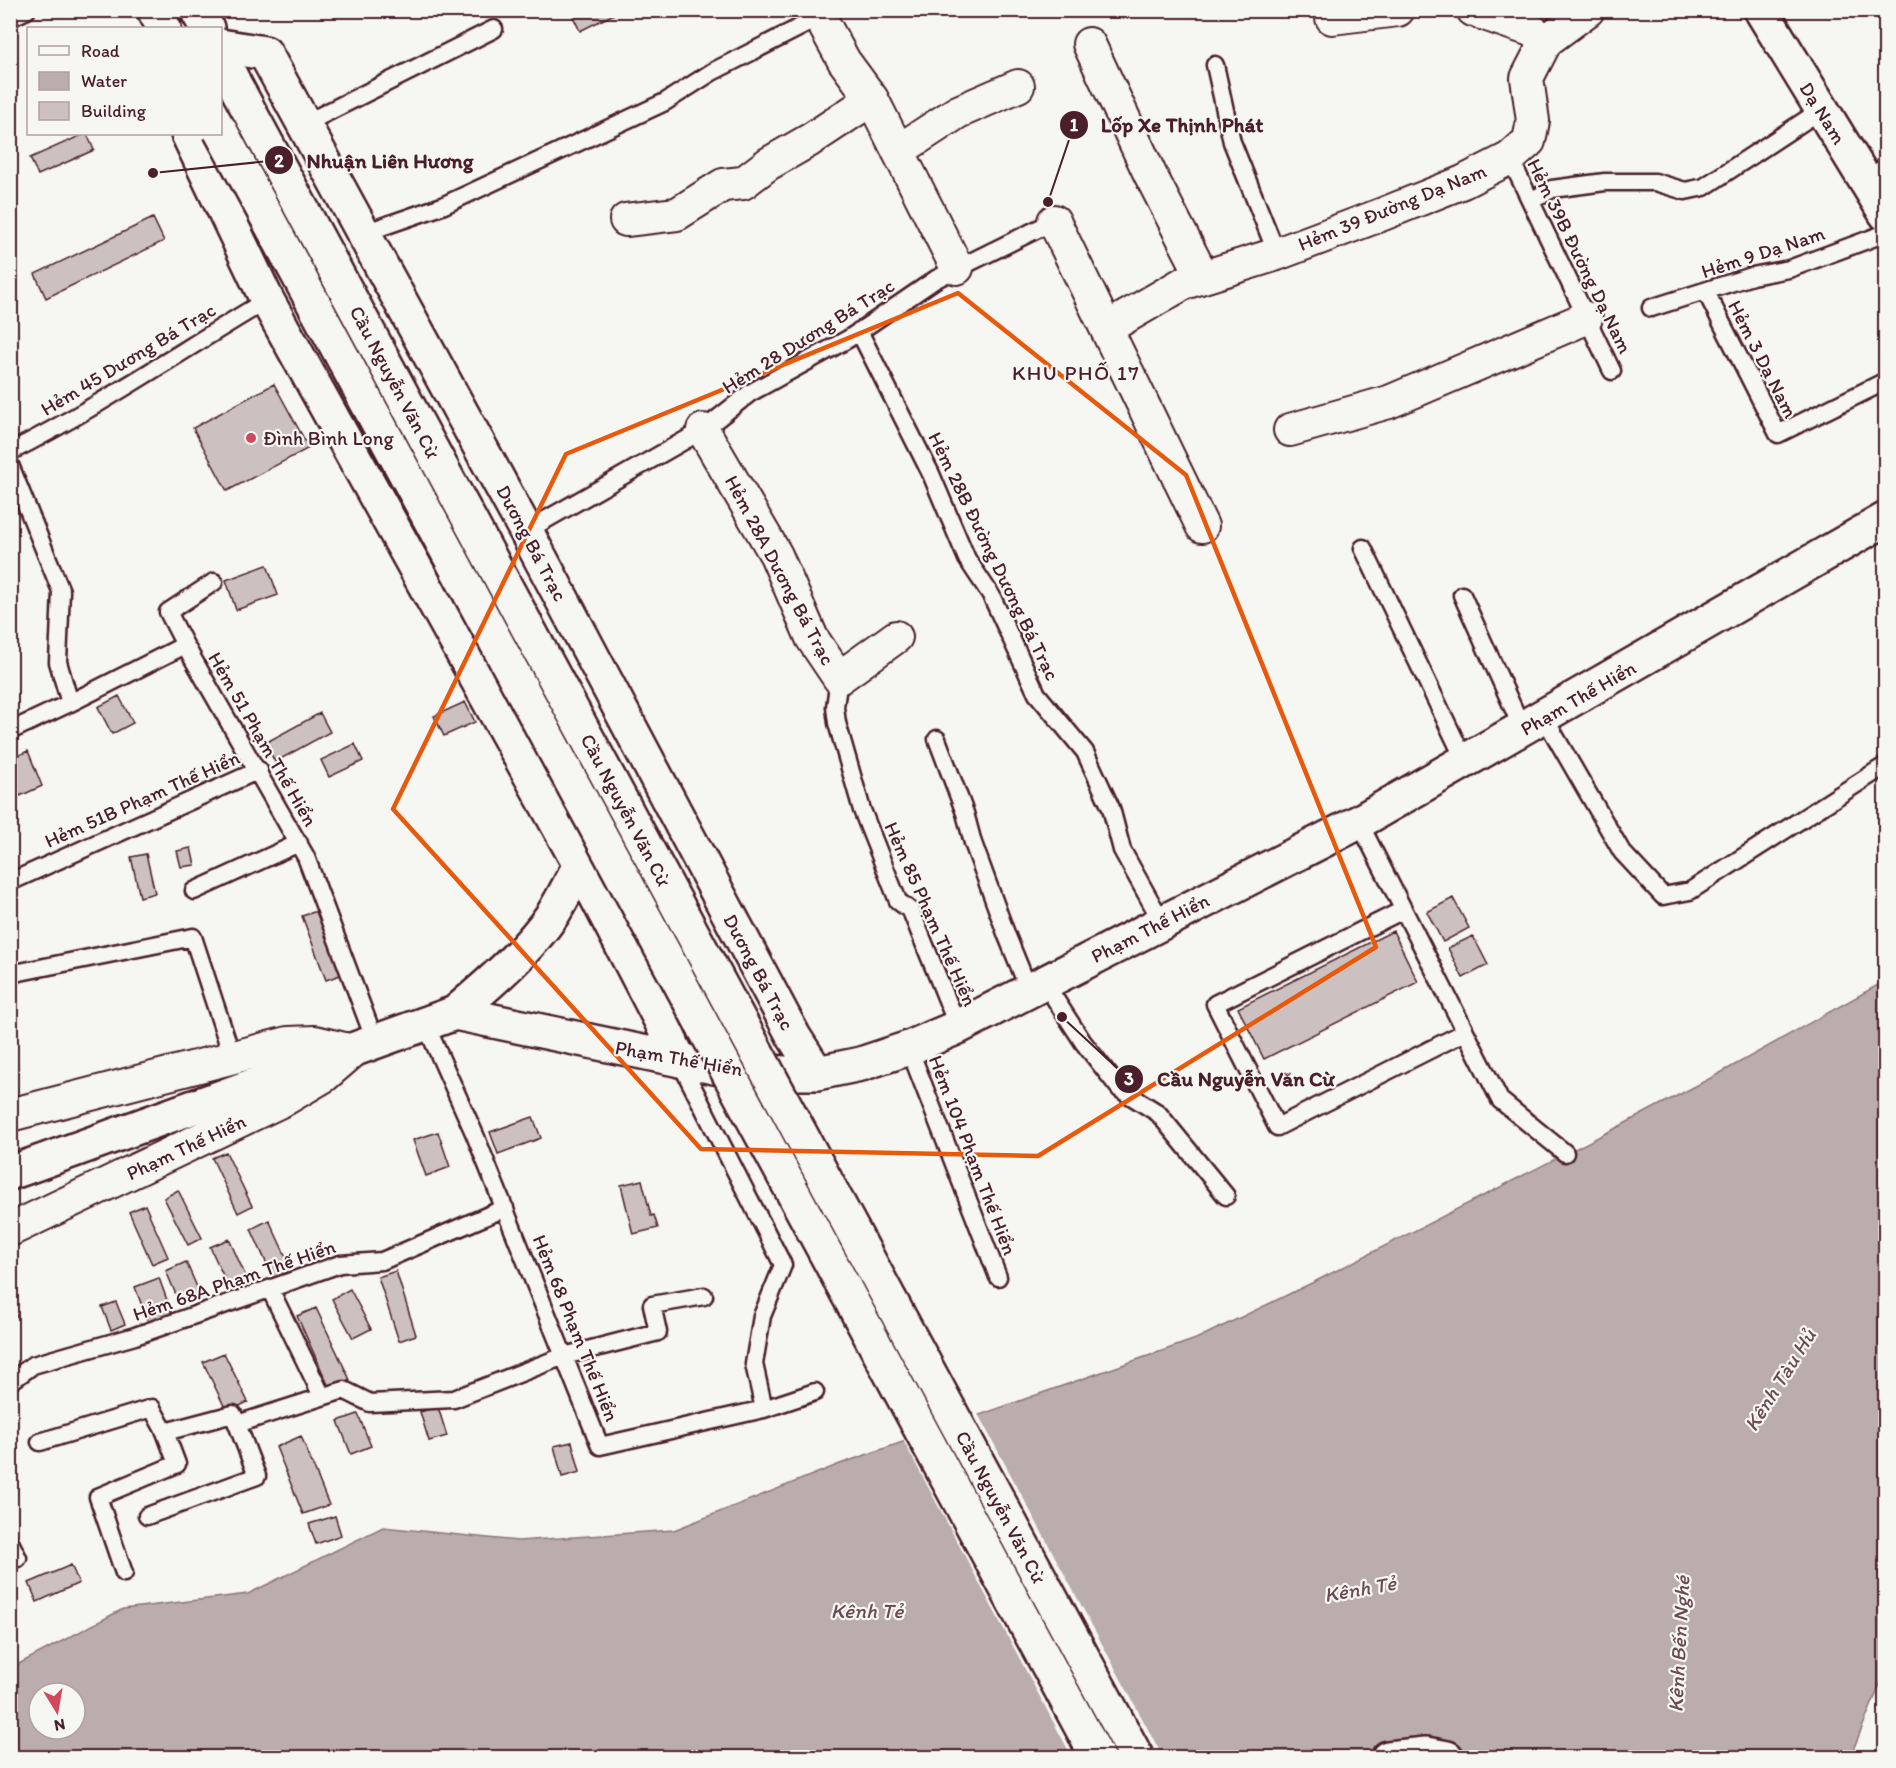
<svg xmlns="http://www.w3.org/2000/svg" width="1896" height="1768" viewBox="0 0 1896 1768" font-family="Itim,sans-serif">
<style>
.water{fill:#bbadae;stroke:#8e747a;stroke-width:1.5;fill-rule:evenodd}
.pier{fill:#f6f6f2}
.building{fill:#ccc1c0;stroke:#4a1f2b;stroke-width:1.5}
.lines{fill:none;stroke-linecap:round;stroke-linejoin:round}
.lane-casing{stroke:#4a1f2b;stroke-width:21}
.street-casing{stroke:#4a1f2b;stroke-width:36}
.secondary-casing{stroke:#4a1f2b;stroke-width:38}
.primary-casing{stroke:#4a1f2b;stroke-width:38}
.lane{stroke:#f6f6f2;stroke-width:16}
.street{stroke:#f6f6f2;stroke-width:32}
.secondary{stroke:#f6f6f2;stroke-width:33}
.primary{stroke:#f6f6f2;stroke-width:33}
.primary-bridge-casing{stroke:#4a1f2b;stroke-width:38;stroke-linecap:butt}
.primary-bridge{stroke:#f6f6f2;stroke-width:33}
.marked{fill:none;stroke:#e8590c;stroke-width:4.5;stroke-linejoin:round}
.poi-dot{fill:#d1495b;stroke:#f6f6f2;stroke-width:2}
.labels{text-anchor:middle;stroke-width:4.5;stroke-linejoin:round;paint-order:stroke}
.street-label{font-size:20px;fill:#4a1f2b;stroke:#f6f6f2}
.poi-label{font-size:20px;fill:#4a1f2b;stroke:#f6f6f2;text-anchor:start}
.neighbourhood-label{font-size:21px;letter-spacing:1.5px;fill:#4a1f2b;stroke:#f6f6f2}
.water-label{font-size:21px;font-style:italic;fill:#6c4a52;stroke:#f6f6f2}
.leader{fill:none;stroke:#4a1f2b;stroke-width:2}
.callout-dot{fill:#4a1f2b;stroke:#f6f6f2;stroke-width:2}
.mark-label{font-size:18px;text-anchor:middle;font-weight:bold;fill:#fff}
.callout-label{font-size:21px;text-anchor:middle;font-weight:bold;fill:#4a1f2b;stroke:#f6f6f2;stroke-width:4.5;stroke-linejoin:round;paint-order:stroke}
</style>
<rect width="100%" height="100%" fill="#f6f6f2"/>
<filter id="ink" filterUnits="userSpaceOnUse"><feTurbulence type="fractalNoise" baseFrequency=".0167" numOctaves="2"/><feDisplacementMap in="SourceGraphic" scale="12" xChannelSelector="R" yChannelSelector="G"/><feConvolveMatrix kernelMatrix="1 2 1 2 8 2 1 2 1" color-interpolation-filters="sRGB"/></filter>
<g filter="url(#ink)">
<path class="water" d="M1885,981L1886,1670L1850,1757L11,1758V1668L123,1609L248,1594L383,1527L518,1541L674,1530L840,1464L1196,1339L1316,1281L1618,1127L1724,1071ZM39,1693H75V1729H39Z"/>
<path class="pier" d="M978,1414L1163,1757H1072L903,1440Z"/>
<path class="building" d="M570,10H622L580,31Z
M84,134H87L94,150L38,175L30,158Z
M153,218L164,241L46,298L35,274Z
M274,384L309,448L227,491L193,428Z
M267,565L278,595L236,610L226,580Z
M119,696L133,723L112,734L98,707Z
M465,702L475,722L444,736L434,716Z
M320,713L330,732L275,762L265,743Z
M355,744L363,761L329,777L321,760Z
M28,751L42,786L20,796L10,775V759Z
M191,848L195,865L181,867L177,851Z
M146,854L155,893L140,897L131,857Z
M1453,898L1469,928L1443,942L1427,912Z
M323,909L346,973L326,980L302,916Z
M1393,931L1418,982L1264,1059L1238,1008Z
M1473,936L1488,965L1463,978L1448,948Z
M533,1117L541,1138L498,1154L490,1132Z
M438,1132L450,1167L426,1176L413,1140Z
M226,1152L252,1206L238,1213L212,1158Z
M642,1180L651,1216L654,1215L658,1228L633,1234L621,1185Z
M178,1190L202,1238L188,1245L164,1198Z
M145,1205L168,1257L152,1264L129,1212Z
M269,1220L294,1274L275,1282L251,1229Z
M229,1239L251,1288L233,1297L210,1247Z
M186,1262L201,1296L180,1304L166,1271Z
M396,1271L416,1335L399,1341L378,1277Z
M159,1278L172,1314L148,1322L135,1287Z
M350,1289L371,1329L353,1338L332,1299Z
M116,1302L125,1324L111,1330L102,1307Z
M10,1303L17,1316L10,1319Z
M316,1308L350,1380L330,1389L297,1316Z
M224,1353L248,1402L227,1412L203,1362Z
M438,1407L447,1436L429,1441L420,1412Z
M358,1414L371,1446L351,1454L338,1421Z
M301,1436L329,1505L303,1514L276,1447Z
M572,1442L580,1472L562,1477L554,1446Z
M335,1516L341,1535L316,1544L309,1524Z
M71,1565L79,1583L37,1602L29,1583Z"/>
<g class="lines">
<g class="lane-casing">
<path id="lane" d="M10,18L27,10
M1215,65L1232,142L1277,254
M304,124L494,29
M1510,158L1612,371
M1864,179L1886,167
M1531,201L1552,189L1605,182H1655L1685,191L1704,187L1821,110
M364,233L442,206L665,102L712,72L826,14
M1706,292L1778,434L1886,381
M1651,308L1752,276L1789,269L1886,233
M859,331L931,474L967,559L991,595L1037,694L1085,752L1111,808L1122,850L1162,922
M10,452C99,407 181,351 267,300
M10,465L61,591L58,662L70,703L185,645L306,857L375,1041
M526,531L703,430L750,393L848,339L936,279L1054,221
M1363,548L1466,763
M1462,595L1523,730
M185,645L168,612L214,582
M839,678L835,707L837,723L862,810L898,901L911,911L958,1027
M1544,717L1622,852L1663,896L1690,891L1886,765
M10,731L70,703
M937,739L965,813L973,843L1007,936L1029,990
M1359,822L1500,1100L1565,1153
M10,882L259,770
M194,891L299,843
M1403,910L1215,1004L1277,1127L1465,1032
M10,974L193,937L232,1056
M1044,982L1083,1042L1120,1089L1158,1113L1226,1196
M425,1023L475,1135L600,1446L764,1409L815,1392
M909,1048L998,1277
M679,1060L783,1265L762,1316L754,1364L764,1409
M270,1289L322,1396
M10,1382L33,1365L135,1336L340,1264L382,1261L505,1208
M40,1442L152,1408L165,1432L233,1414L237,1424L344,1390L370,1403L454,1399L564,1356L658,1332L652,1305L704,1296
M147,1516L257,1476L237,1424
M10,1542L18,1558
M124,1573L98,1497L177,1464L165,1432"/>
</g>
<g class="street-casing">
<path id="street" d="M816,10L844,61L872,99L957,268
M1473,10L1531,30L1546,41
M1332,18L1398,10
M1089,44L1150,174L1203,277
M898,151L958,112L1018,86
M626,220L677,214L723,185L743,183L768,164L810,140L872,99
M1054,221L1202,526
M1107,328L1184,283L1277,254L1383,214L1463,182L1510,158L1529,141L1533,121L1527,78L1546,41L1588,10
M703,430L776,555L812,638L839,678L896,637
M1290,430L1389,402L1586,318
M10,1115L288,1043L315,1042L353,1051L324,1076L285,1099L10,1230"/>
</g>
<g class="secondary-casing">
<path id="secondary" d="M1761,10L1886,214
M220,46L265,53L526,531L794,1037L817,1073
M188,134L267,300L580,865L661,1021L679,1060
M455,1013C490,983 527,952 553,914C563,898 571,881 580,865
M10,1173L455,1013L714,1067L784,1073H817L861,1064L909,1048L958,1027L1359,822L1886,519
M1388,1758L1426,1754L1447,1758"/>
</g>
<g class="primary-casing">
<path id="primary" d="M154,10L164,28
M197,10L207,28
M220,55L234,83"/>
</g>
<use href="#lane" class="lane"/>
<use href="#street" class="street"/>
<use href="#secondary" class="secondary"/>
<use href="#primary" class="primary"/>
<g class="primary-bridge-casing">
<path id="primary-bridge" d="M234,83L1137,1758
M220,130L1098,1758"/>
</g>
<use href="#primary-bridge" class="primary-bridge"/>
</g>
</g>
<path class="marked" d="M958,293L1186,475L1376,947L1038,1156L701,1149L393,809L566,454Z"/>
<circle class="poi-dot" cx="251" cy="438" r="6"/>
<g class="labels">
<g class="street-label">
<text transform="translate(1823 113) rotate(58)" y="7">Dạ Nam</text>
<text transform="translate(1392 207) rotate(-22)" y="7">Hẻm 39 Đường Dạ Nam</text>
<text transform="translate(1763 252) rotate(-18)" y="7">Hẻm 9 Dạ Nam</text>
<text transform="translate(1580 256) rotate(64)" y="7">Hẻm 39B Đường Dạ Nam</text>
<text transform="translate(808 336) rotate(-32)" y="7">Hẻm 28 Dương Bá Trạc</text>
<text transform="translate(128 359) rotate(-31)" y="7">Hẻm 45 Dương Bá Trạc</text>
<text transform="translate(1763 359) rotate(63)" y="7">Hẻm 3 Dạ Nam</text>
<text transform="translate(395 382) rotate(62)" y="7">Cầu Nguyễn Văn Cừ</text>
<text transform="translate(532 543) rotate(62)" y="7">Dương Bá Trạc</text>
<text transform="translate(994 556) rotate(64)" y="7">Hẻm 28B Đường Dương Bá Trạc</text>
<text transform="translate(780 570) rotate(62)" y="7">Hẻm 28A Dương Bá Trạc</text>
<text transform="translate(1578 698) rotate(-30)" y="7">Phạm Thế Hiển</text>
<text transform="translate(263 739) rotate(60)" y="7">Hẻm 51 Phạm Thế Hiển</text>
<text transform="translate(142 799) rotate(-24)" y="7">Hẻm 51B Phạm Thế Hiển</text>
<text transform="translate(626 810) rotate(62)" y="7">Cầu Nguyễn Văn Cừ</text>
<text transform="translate(931 914) rotate(66)" y="7">Hẻm 85 Phạm Thế Hiển</text>
<text transform="translate(1150 928) rotate(-27)" y="7">Phạm Thế Hiển</text>
<text transform="translate(759 972) rotate(62)" y="7">Dương Bá Trạc</text>
<text transform="translate(679 1058) rotate(10)" y="7">Phạm Thế Hiển</text>
<text transform="translate(186 1147) rotate(-25)" y="7">Phạm Thế Hiển</text>
<text transform="translate(973 1155) rotate(69)" y="7">Hẻm 104 Phạm Thế Hiển</text>
<text transform="translate(234 1280) rotate(-19)" y="7">Hẻm 68A Phạm Thế Hiển</text>
<text transform="translate(576 1328) rotate(68)" y="7">Hẻm 68 Phạm Thế Hiển</text>
<text transform="translate(1001 1507) rotate(62)" y="7">Cầu Nguyễn Văn Cừ</text>
</g>
<g class="poi-label">
<text x="263" y="445">Đình Bình Long</text>
</g>
<g class="neighbourhood-label">
<text x="1076" y="380">KHU PHỐ 17</text>
</g>
<g class="water-label">
<text transform="translate(1780 1380) rotate(-58)" y="7">Kênh Tàu Hủ</text>
<text transform="translate(1360 1589) rotate(-10)" y="7">Kênh Tẻ</text>
<text x="867" y="1618">Kênh Tẻ</text>
<text transform="translate(1679 1644) rotate(-87)" y="7">Kênh Bến Nghé</text>
</g>
</g>
<path class="leader" d="M1048 202L1074 125M153 173L279 160M1062 1017L1129 1079"/>
<g class="callout-dot">
<circle cx="1048" cy="202" r="6"/>
<circle cx="153" cy="173" r="6"/>
<circle cx="1062" cy="1017" r="6"/>
<circle cx="1074" cy="125" r="15"/>
<circle cx="279" cy="160" r="15"/>
<circle cx="1129" cy="1079" r="15"/>
</g>
<g class="mark-label">
<text x="1074" y="131">1</text>
<text x="279" y="167">2</text>
<text x="1129" y="1085">3</text>
</g>
<g class="callout-label">
<text x="1182" y="132">Lốp Xe Thịnh Phát</text>
<text x="390" y="168">Nhuận Liên Hương</text>
<text x="1246" y="1086">Cầu Nguyễn Văn Cừ</text>
</g>
<rect width="1896" height="1768" fill="none" stroke="#f6f6f2" stroke-width="36"/>
<rect x="18" y="18" width="1860" height="1732" fill="none" stroke="#4a1f2b" stroke-width="2" filter="url(#ink)"/>
<rect x="27" y="27" width="195" height="108" fill="#f6f6f2" stroke="#b1a0a2" stroke-width="1.5"/>
<rect x="39" y="46" width="30" height="9" fill="#f6f6f2" stroke="#b1a0a2" stroke-width="1.5"/>
<text x="81" y="57" font-size="18" fill="#4a1f2b">Road</text>
<rect x="39" y="72" width="30" height="18" fill="#bbadae" stroke="#b1a0a2" stroke-width="1.5"/>
<text x="81" y="87" font-size="18" fill="#4a1f2b">Water</text>
<rect x="39" y="102" width="30" height="18" fill="#ccc1c0" stroke="#b1a0a2" stroke-width="1.5"/>
<text x="81" y="117" font-size="18" fill="#4a1f2b">Building</text>
<g transform="translate(57 1711) rotate(169)"><circle r="28" fill="#f6f6f2" stroke="#b1a0a2" stroke-width="1.5"/>
<path d="M0-4.5L10 22L0 15L-10 22Z" fill="#d1495b"/>
<text y="-9" font-size="16" font-weight="bold" text-anchor="middle" fill="#4a1f2b">N</text>
</g>
</svg>
